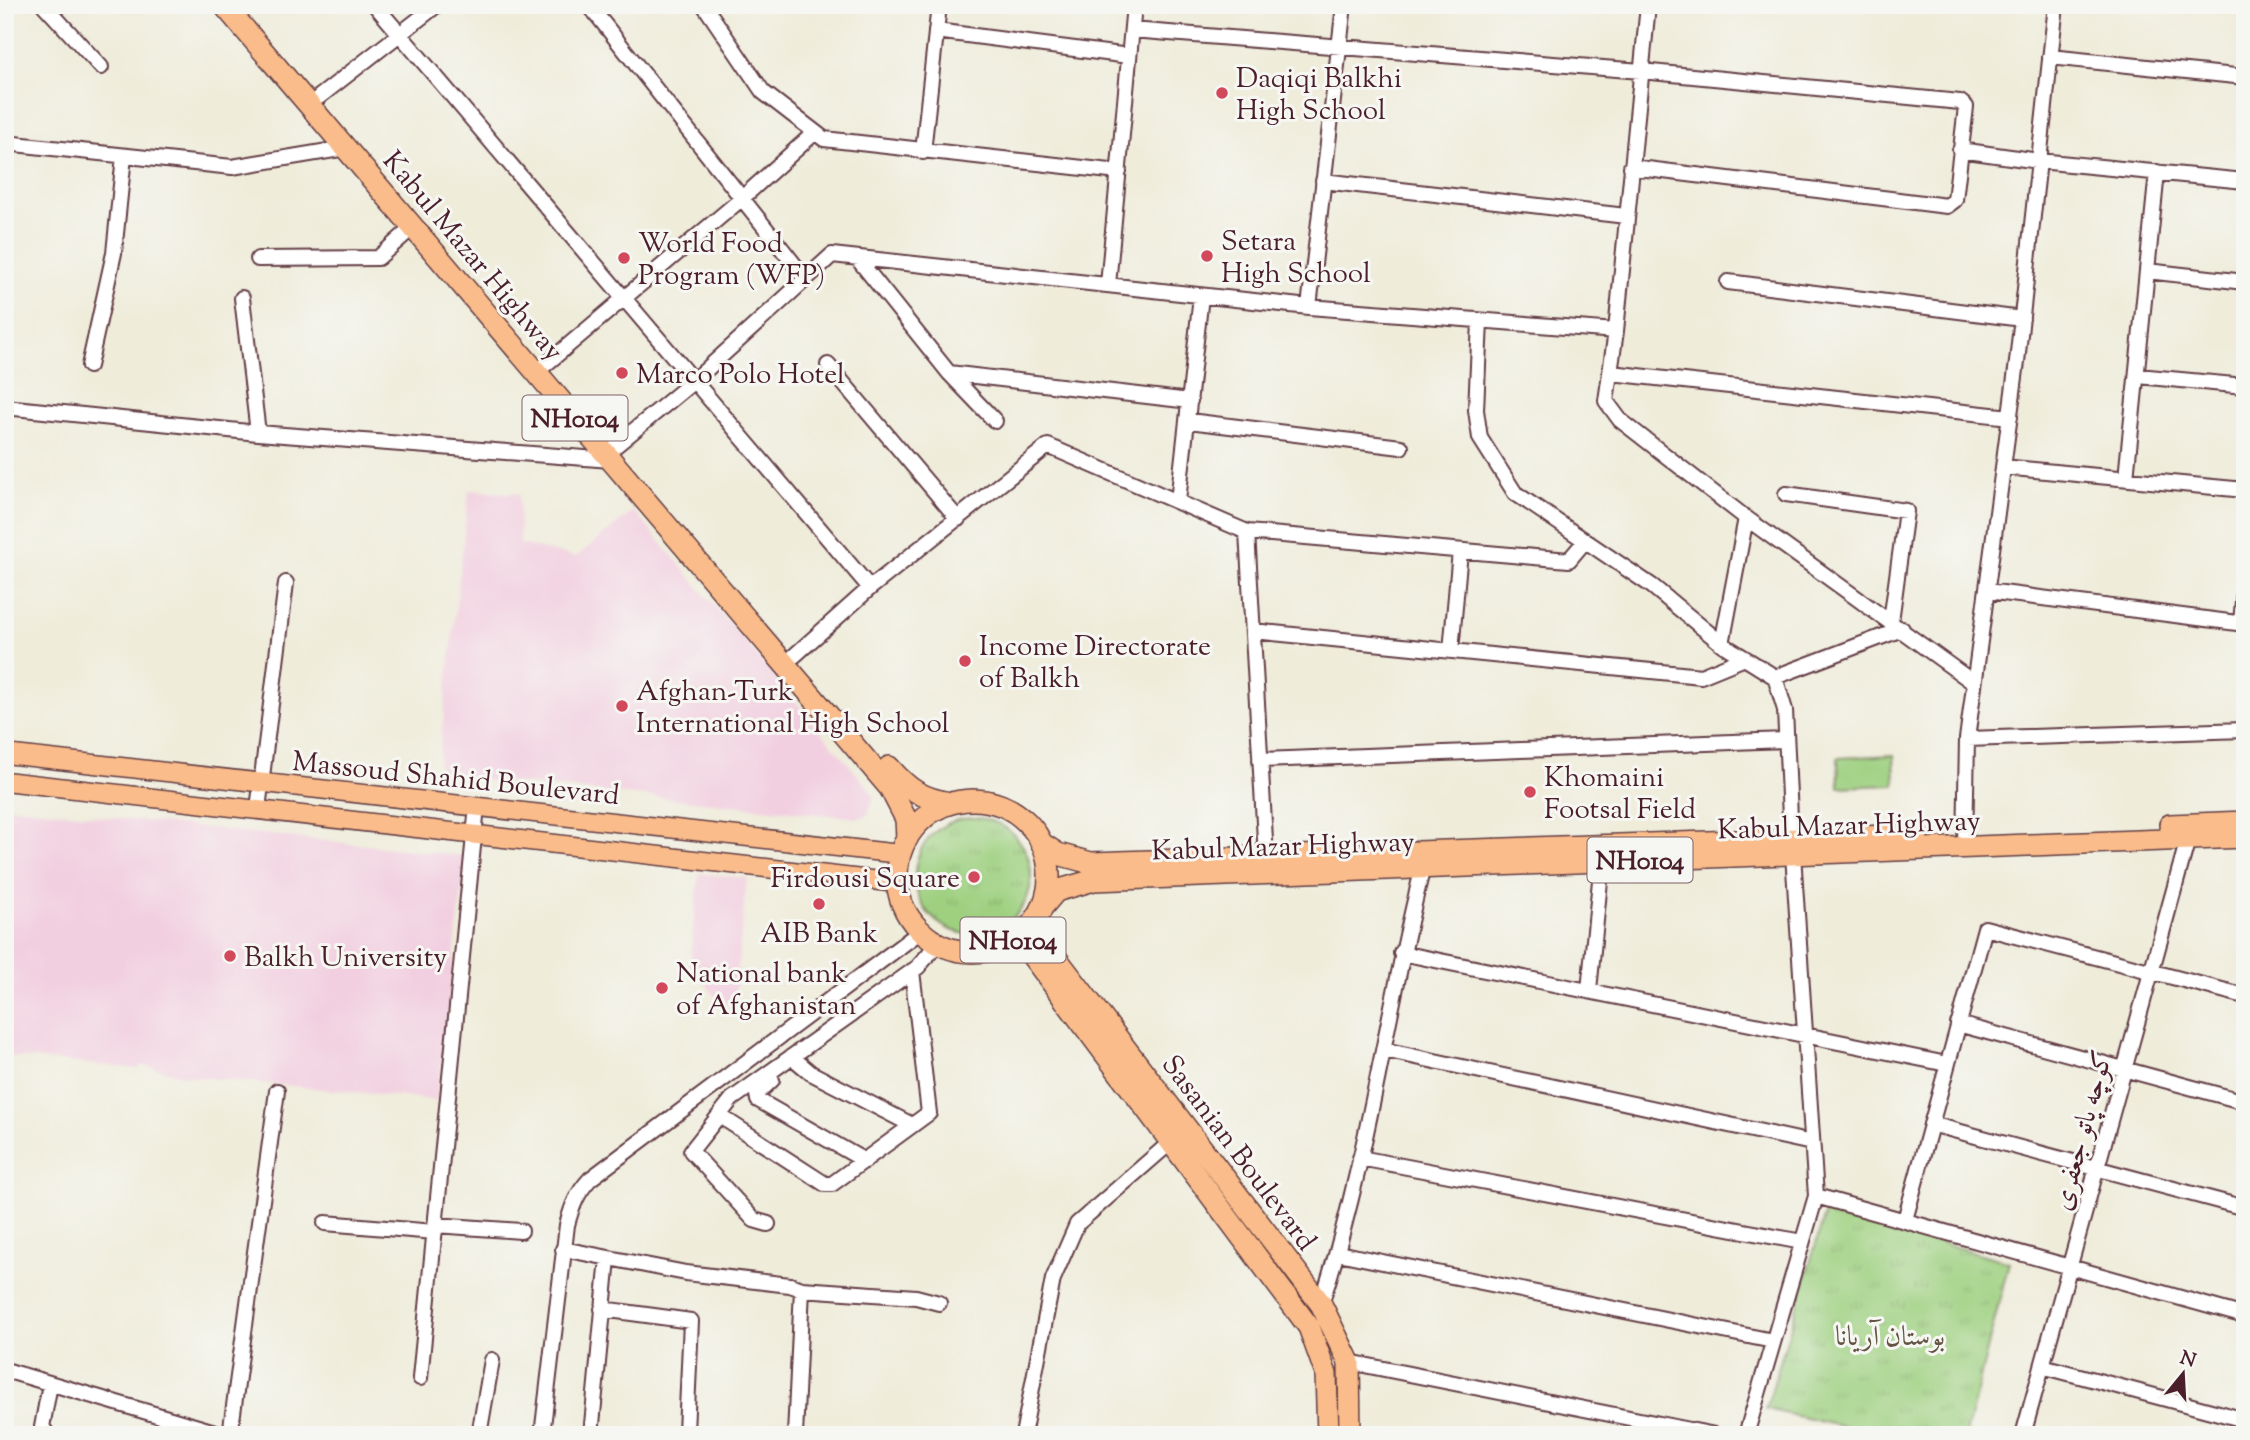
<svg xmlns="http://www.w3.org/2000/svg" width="2250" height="1440" viewBox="0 0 2250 1440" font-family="'Sorts Mill Goudy',Amiri,serif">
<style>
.built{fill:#f2cfe0}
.grass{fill:url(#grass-tufts);stroke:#747856;stroke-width:2}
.pitch{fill:#9ed080;stroke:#747856;stroke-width:2}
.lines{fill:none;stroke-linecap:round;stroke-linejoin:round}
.minor-casing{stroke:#633e45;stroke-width:18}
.major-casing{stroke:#633e45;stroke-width:21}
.highway-casing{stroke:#633e45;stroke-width:24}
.minor{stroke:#fff;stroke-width:14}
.major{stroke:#f9bc8a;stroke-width:18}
.highway{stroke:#f9bc8a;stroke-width:21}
.poi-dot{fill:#d1495b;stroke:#f6f6f2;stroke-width:2.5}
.labels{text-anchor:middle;stroke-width:6;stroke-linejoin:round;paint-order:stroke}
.shield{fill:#f6f6f2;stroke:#7e6067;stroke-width:2}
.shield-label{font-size:26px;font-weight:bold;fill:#4a1f2b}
.poi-label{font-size:28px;fill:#4a1f2b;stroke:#f6f6f2;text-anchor:start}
.street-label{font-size:28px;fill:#4a1f2b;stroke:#f6f6f2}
.park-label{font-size:28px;fill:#635444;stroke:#f6f6f2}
</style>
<defs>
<pattern id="grass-tufts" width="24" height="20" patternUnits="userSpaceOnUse" patternTransform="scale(1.75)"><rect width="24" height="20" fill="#9ed080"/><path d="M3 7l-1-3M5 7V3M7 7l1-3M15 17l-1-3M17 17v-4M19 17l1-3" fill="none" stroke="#8ab26f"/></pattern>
</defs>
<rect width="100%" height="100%" fill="#f6f6f2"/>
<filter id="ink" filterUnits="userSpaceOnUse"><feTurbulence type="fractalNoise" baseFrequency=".0143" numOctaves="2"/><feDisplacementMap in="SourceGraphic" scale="14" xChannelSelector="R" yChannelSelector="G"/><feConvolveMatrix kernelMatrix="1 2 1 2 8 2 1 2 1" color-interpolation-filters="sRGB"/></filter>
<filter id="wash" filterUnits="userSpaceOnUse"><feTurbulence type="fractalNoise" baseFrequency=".00686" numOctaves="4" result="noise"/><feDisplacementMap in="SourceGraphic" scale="28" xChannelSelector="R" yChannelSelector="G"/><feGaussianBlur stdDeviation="1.57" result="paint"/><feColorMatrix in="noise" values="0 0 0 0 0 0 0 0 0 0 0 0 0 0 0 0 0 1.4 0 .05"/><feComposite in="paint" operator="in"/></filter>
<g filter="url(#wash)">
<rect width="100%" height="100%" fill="#efecda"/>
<path class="built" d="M469,490L519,494L520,544L576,557L634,511L867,786L874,796L868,814L859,818L437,775Z
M5,806L466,856L437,1100L187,1076L141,1065L140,1069L5,1056Z
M699,873L747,878L734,1001L722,1006L694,968L689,970Z"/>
<path class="grass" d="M915 876a58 58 0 1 1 116 0a58 58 0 1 1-116 0Z
M1826,1210L2009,1262L1966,1435H1879L1766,1409Z"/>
<path class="pitch" d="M1894,755L1895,785L1839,787L1838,758Z"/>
</g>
<g filter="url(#ink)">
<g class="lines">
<g class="minor-casing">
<path id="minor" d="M44,5L101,67
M375,5L870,588
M589,5L805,278
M704,5L763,92L824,139L1119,172
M1648,5L1616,331L1606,401L1620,420L1746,518L1974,683
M1132,30L1641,71L1960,102L1966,107L1955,200L1947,206L1631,167
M936,31L1129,56
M2050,57L2245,77
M319,97L437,5
M5,143L232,167L346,148
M1960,150L2039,161L2245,181
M923,152L939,5
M1323,181L1626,216
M857,258L949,373L995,421
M258,259L378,258L413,227
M2147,271L2245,282
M1728,282L2022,319
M1108,285L1134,5
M242,298L258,433
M1309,307L1344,5
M1480,321L1476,410L1480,438L1515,493L1652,586L1722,644L1775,677L1785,710L1791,839
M545,365L740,200L813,134
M828,365L958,519
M89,366L114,253L124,156
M949,373L1190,401
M1611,373L2010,417
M2138,376L2245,386
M5,407L258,433L611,460
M1189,421L1401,447
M614,447L695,380L832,255L1309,307L1616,331
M2003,467L2245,490
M2126,478L2157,172
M1786,494L1906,511L1891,621
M1178,501L1201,296
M1247,532L1266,857
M1987,591L2245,624
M2241,623L2245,578
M1253,631L1701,676L1745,658
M1722,644L1746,518
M1451,651L1460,551
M794,656L870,588L1048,446L1247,532L1569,560L1585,541
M1775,677L1902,629
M1967,739L2245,730
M1260,760L1785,740
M258,809L286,583
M1965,848L1967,739L2017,362L2056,5
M1401,953L1947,1064
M1589,990L1602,861
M1958,1024L2245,1102
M1384,1050L1812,1143
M792,1057L811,1073L912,1125
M772,1080L757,1094L758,1100L865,1161
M720,1116L825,1184H832L929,1113L912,971
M1931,1124L2245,1208
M1360,1158L1802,1242
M1816,1196L2245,1316
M1905,1220L1985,928L2245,996
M325,1223L435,1232
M768,1224L754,1220L691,1151L732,1099L918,967L938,943
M435,1225L521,1231
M563,1249L686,1273L790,1285L802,1289L795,1435
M1338,1253L1773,1341
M802,1289L916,1297L939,1303
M1321,1304C1368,1162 1386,1012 1423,867
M602,1309L691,1321L686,1432
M1349,1362L1715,1435
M2042,1366L2245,1420
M5,1370L225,1435
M420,1378L477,806
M48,1435L42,1427L50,1384
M230,1435L277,1091
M479,1435L492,1360
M542,1435L567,1225C572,1206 577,1193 590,1179L921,931
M591,1435L608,1258
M1023,1435L1053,1279L1077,1224L1172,1141
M1746,1435L1816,1196L1793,854
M2023,1435L2188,839"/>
</g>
<g class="major-casing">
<path id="major" d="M5,754L900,854
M5,781L897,883"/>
</g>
<g class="highway-casing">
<path id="highway" d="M224,5L890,788L906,819L907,839
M889,767C908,789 922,799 951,803
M897 876a76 76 0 1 1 152 0a76 76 0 1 1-152 0Z
M2170,825L2245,822
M1041,843L1058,854L1091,863L1917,835
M1044,905L1056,891L1094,880L2245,837
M1033,923L1047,946L1321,1304L1349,1362L1350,1435
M1018,937L1309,1327L1326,1374L1328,1435"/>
</g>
<use href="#minor" class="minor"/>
<use href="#major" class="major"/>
<use href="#highway" class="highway"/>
</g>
</g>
<g class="poi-dot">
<circle cx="1222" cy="93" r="7"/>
<circle cx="1207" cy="256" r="7"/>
<circle cx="624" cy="258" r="7"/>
<circle cx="622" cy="373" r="7"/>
<circle cx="965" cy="661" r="7"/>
<circle cx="622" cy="706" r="7"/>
<circle cx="1530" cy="792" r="7"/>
<circle cx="974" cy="877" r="7"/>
<circle cx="819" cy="904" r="7"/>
<circle cx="230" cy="956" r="7"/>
<circle cx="662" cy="988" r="7"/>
</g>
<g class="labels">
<g class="shield">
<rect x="522.5" y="395.5" width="105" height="45" rx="5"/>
<rect x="1587.5" y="837.5" width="105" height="45" rx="5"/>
<rect x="960.5" y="917.5" width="105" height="45" rx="5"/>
</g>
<g class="shield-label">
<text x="575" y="427">NH0104</text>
<text x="1640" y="869">NH0104</text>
<text x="1013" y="949">NH0104</text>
</g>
<g class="poi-label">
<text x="1236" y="87">Daqiqi Balkhi<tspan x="1236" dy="32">High School</tspan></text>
<text x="1221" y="250">Setara<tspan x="1221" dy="32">High School</tspan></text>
<text x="638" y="252">World Food<tspan x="638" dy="32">Program (WFP)</tspan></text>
<text x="636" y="383">Marco Polo Hotel</text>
<text x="979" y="655">Income Directorate<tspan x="979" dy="32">of Balkh</tspan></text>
<text x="636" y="700">Afghan-Turk<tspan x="636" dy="32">International High School</tspan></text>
<text x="1544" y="786">Khomaini<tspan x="1544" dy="32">Footsal Field</tspan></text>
<text x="960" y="887" text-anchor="end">Firdousi Square</text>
<text x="819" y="942" text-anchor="middle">AIB Bank</text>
<text x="244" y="966">Balkh University</text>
<text x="676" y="982">National bank<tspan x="676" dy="32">of Afghanistan</tspan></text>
</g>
<g class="street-label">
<text transform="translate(474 255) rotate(50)" y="10">Kabul Mazar Highway</text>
<text transform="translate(456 777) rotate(6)" y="10">Massoud Shahid Boulevard</text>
<text transform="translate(1849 824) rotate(-2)" y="10">Kabul Mazar Highway</text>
<text transform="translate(1283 845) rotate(-2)" y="10">Kabul Mazar Highway</text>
<text transform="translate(2081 1130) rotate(-75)" y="10">کوچه پاتو جعفری</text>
<text transform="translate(1240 1152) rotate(53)" y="10">Sasanian Boulevard</text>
</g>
<g class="park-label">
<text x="1890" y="1345">بوستان آریانا</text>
</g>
</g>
<rect width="2250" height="1440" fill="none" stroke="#f6f6f2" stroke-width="28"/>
<g transform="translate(2183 1374) rotate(18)" stroke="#f6f6f2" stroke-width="5" paint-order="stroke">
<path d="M0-5L12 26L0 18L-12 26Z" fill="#4a1f2b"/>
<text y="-10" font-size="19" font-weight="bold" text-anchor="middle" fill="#4a1f2b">N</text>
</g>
</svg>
